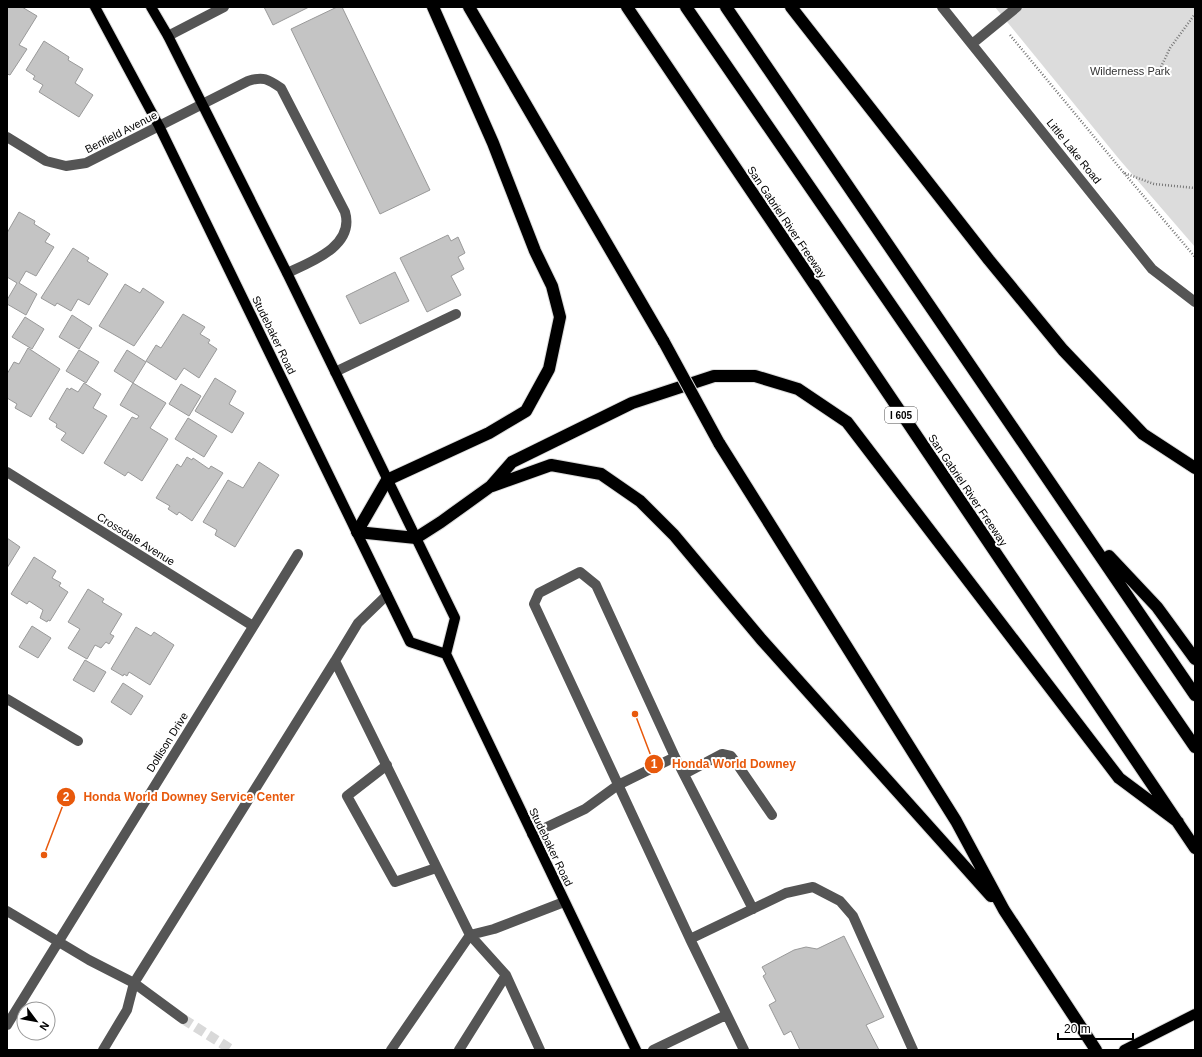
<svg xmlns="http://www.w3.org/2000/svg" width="1202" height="1057" viewBox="0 0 1202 1057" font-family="Arial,sans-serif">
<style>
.green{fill:#dcdcdc}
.building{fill:#c4c4c4;stroke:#999}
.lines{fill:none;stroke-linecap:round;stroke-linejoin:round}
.minor-tunnel{stroke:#d9d9d9;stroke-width:10;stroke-dasharray:10 5;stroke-linecap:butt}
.major-casing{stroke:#dbdbdb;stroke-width:12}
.highway-casing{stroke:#dbdbdb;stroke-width:14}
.path{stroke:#777;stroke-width:2.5;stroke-dasharray:1 2;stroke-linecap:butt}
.minor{stroke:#555;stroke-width:10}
.major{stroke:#000;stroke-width:10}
.highway{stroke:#000;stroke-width:12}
.highway-bridge-casing{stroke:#dbdbdb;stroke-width:14;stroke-linecap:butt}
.highway-bridge{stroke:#000;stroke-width:12}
.labels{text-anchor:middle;stroke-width:4;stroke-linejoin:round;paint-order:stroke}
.shield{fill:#fff;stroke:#4c4c4c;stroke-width:1}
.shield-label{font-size:10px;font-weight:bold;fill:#000}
.park-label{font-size:11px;fill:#333;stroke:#fff}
.street-label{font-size:11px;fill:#000;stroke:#fff}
.leader{fill:none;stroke:#e8590c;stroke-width:1.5}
.callout-dot{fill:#e8590c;stroke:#fff;stroke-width:1.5}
.mark-label{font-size:12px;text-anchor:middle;font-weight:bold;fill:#fff}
.callout-label{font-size:12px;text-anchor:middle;font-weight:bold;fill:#e8590c;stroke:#fff;stroke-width:4;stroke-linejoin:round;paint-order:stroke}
</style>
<rect width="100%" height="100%" fill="#fff"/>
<path class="green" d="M995,7H1195V247L1119,159Z"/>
<path class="building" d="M7,7H22L37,16L19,45L27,49L10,75L7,74Z
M264,7H309L273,25Z
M337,7H342L430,190L380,214L291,29Z
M44,41L69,57L68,60L83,69L75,83L93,95L79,117L39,92L43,85L33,79L35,76L26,70Z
M19,212L35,221L34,224L50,234L45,242L54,247L36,276L26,271L19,283L37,294L26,315L7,304V300L17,283L7,277V233Z
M448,235L451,241L458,237L465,253L458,257L464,269L451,276L461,295L427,312L400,258Z
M73,248L89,258L87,261L108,274L89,305L78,299L71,311L57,303L55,306L41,298Z
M395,272L409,301L360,324L346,296Z
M125,284L140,293L143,288L164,302L134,346L99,326Z
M183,314L205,327L200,334L210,340L208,343L217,349L199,378L184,368L176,380L146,361L156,345L161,348Z
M72,315L92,328L79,349L59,337Z
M25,317L44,329L32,349L12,337Z
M28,348L60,369L31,417L15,408L17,404L7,398V374L14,362L19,364Z
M79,350L99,362L86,383L66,371Z
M127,350L146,362L133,383L114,371Z
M215,378L236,391L229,404L244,413L232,433L195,411Z
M84,383L101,394L93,408L107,416L83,454L61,440L66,433L56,427L57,424L49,419L67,388L70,390L71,388L78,392Z
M133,383L166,403L150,428L168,439L142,481L128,472L125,476L104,463L132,417L137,419L139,416L120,405Z
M181,384L201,396L189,416L169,404Z
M188,418L217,436L204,457L175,439Z
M187,457L192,460L193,458L209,469L211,466L223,473L192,521L179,512L177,515L168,509L170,506L156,498L177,464L181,467Z
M259,462L279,475L235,547L215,535L217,530L203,522L228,480L243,488Z
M7,538L20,547L7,568Z
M34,557L56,571L52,578L61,583L59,586L68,592L50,621L48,620L47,622L40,618L43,610L29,601L27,604L11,594Z
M88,589L104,599L102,602L122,614L110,634L114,636L109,644L106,642L101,648L95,645L87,659L68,648L80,629L68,622Z
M32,626L51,638L38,658L19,647Z
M136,627L151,636L154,632L174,645L150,685L129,672L127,676L124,674L123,676L111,669Z
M85,660L106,672L94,692L73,680Z
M123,683L143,696L131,715L111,702Z
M844,936L884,1017L866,1025L879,1050H800L791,1031L784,1035L769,1005L776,1001L763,976L766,974L762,967L794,950L806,947L817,949Z"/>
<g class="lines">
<path class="minor-tunnel" d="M183,1019L232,1050"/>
<g class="major-casing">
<path id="major" d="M95,7L159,126L410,642L446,654
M151,7L168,36L287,273L455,618L446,654L636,1050
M1124,1050L1195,1014"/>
</g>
<g class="highway-casing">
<path id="highway" d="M433,7L493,143L535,251L552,286L560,317L549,369L526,411L489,433L387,480L357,532L416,538L441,522L491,486L512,462L632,403L714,376H755L798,389L847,422L1119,778L1178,822
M469,7L664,342
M627,7L1195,848
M686,7L1195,747
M726,7L1195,695
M791,7L989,260L1063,350L1143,434L1195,468
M719,443L956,821L1004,910L1096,1050
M492,486L551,465L601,474L640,501L674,535L761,639L991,896
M1109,556L1157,607L1195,659"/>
</g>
<path class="path" d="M1010,35L1124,173L1154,184L1195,188
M1161,67L1170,48L1195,14
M1124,173L1195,257"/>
<path class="minor" d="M942,7L1152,269L1195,302
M168,36L224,7
M972,44L1017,7
M7,137L46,161L66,166L86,163L248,81C263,76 268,79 281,88L345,212C355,246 311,262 287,273
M335,372L456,314
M7,472L253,626
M335,661L358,623L387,595
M7,699L78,741
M387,765L347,796L395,882L436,868
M684,774L722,754L731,756L737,764L772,815
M532,834L585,809L618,785L675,757
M7,911L89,960L134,983L127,1010L103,1050
M690,939L534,604L539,593L580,572L596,585L675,757L753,909
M183,1019L134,983L335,661L470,935L391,1050
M7,1025L298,554
M459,1050L506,975
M540,1050L506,975L470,935L494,929L564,902
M653,1050L726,1015
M744,1050L690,939L786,893L813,887L840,901L853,916L913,1050"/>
<use href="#major" class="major"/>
<use href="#highway" class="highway"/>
<g class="highway-bridge-casing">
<path id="highway-bridge" d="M664,342L719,443"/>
</g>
<use href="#highway-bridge" class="highway-bridge"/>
</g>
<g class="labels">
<rect class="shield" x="885" y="407" width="32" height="16" rx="3"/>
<g class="shield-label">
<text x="901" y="419">I 605</text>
</g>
<g class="park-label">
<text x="1130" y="75">Wilderness Park</text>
</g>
<g class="street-label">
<text transform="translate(121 132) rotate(-27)" y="4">Benfield Avenue</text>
<text transform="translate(1074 151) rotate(51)" y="4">Little Lake Road</text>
<text transform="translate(787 222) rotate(56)" y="4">San Gabriel River Freeway</text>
<text transform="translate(274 335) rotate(64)" y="4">Studebaker Road</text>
<text transform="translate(968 490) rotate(56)" y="4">San Gabriel River Freeway</text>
<text transform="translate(136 539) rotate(32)" y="4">Crossdale Avenue</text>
<text transform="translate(167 742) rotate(-58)" y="4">Dollison Drive</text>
<text transform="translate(551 847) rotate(64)" y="4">Studebaker Road</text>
</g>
</g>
<path class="leader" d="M635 714L654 764M44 855L66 797"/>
<g class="callout-dot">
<circle cx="635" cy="714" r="4"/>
<circle cx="44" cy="855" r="4"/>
<circle cx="654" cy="764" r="10"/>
<circle cx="66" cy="797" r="10"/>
</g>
<g class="mark-label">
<text x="654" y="768">1</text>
<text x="66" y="801">2</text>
</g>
<g class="callout-label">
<text x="734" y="768">Honda World Downey</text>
<text x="189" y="801">Honda World Downey Service Center</text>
</g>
<rect width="1202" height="1057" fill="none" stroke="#000000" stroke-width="16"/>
<g transform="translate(36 1021) rotate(122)"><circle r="19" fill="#ffffff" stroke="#999999"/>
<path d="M0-3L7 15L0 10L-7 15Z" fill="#000000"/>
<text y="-6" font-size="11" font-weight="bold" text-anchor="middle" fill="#000000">N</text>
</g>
<path d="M1058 1033v6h75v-6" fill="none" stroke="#000000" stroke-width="2"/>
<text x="1064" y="1033" font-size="12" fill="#000000" stroke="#ffffff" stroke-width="3" paint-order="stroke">20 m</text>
</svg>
